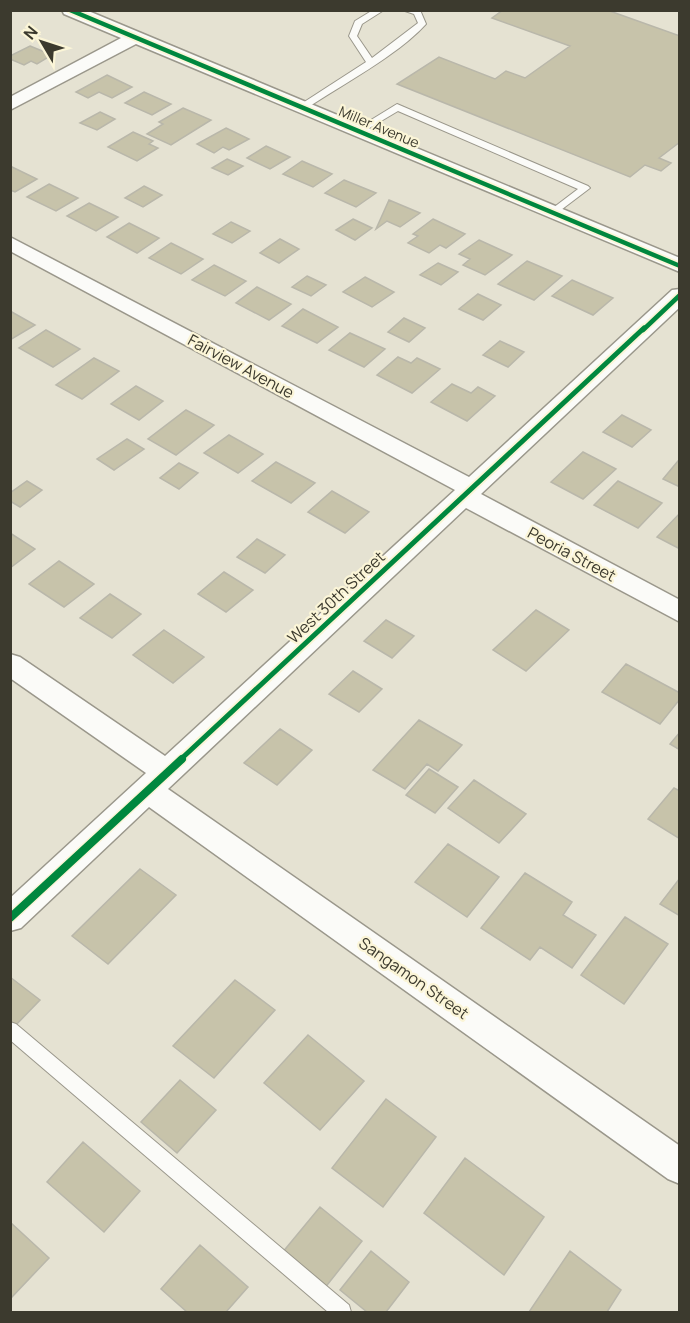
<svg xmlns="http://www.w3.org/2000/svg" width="690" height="1323" viewBox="0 0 690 1323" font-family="Manrope,sans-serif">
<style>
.building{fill:#c7c3aa;stroke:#b9b7aa;stroke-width:1.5}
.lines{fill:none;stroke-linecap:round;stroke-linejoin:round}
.service-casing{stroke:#9a978b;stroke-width:2}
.minor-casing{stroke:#9a978b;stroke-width:3}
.service{fill:#fbfbf8;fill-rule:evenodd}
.minor{fill:#fbfbf8;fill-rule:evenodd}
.cycleway-far2-casing{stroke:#fbf5d7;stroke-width:8}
.cycleway-far1-casing{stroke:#fbf5d7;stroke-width:9}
.cycleway-casing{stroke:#fbf5d7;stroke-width:11}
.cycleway-far2{stroke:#00873e;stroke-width:4.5}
.cycleway-far1{stroke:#00873e;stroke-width:5}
.cycleway{stroke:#00873e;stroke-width:8}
.labels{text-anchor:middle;stroke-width:4.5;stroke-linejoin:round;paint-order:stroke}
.far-street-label{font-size:14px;fill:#3c3a2e;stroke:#fbf5d7}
.street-label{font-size:16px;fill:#3c3a2e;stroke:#fbf5d7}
</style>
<rect width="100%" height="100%" fill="#e5e2d2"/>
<path class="building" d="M503,10H607L680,36V142L659,158L671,163L661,171L645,165L630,177L397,84L439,57L495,79L506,71L525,78L570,46L492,18Z
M30,46L52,55L37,64L31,61L24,65L10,59V56Z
M107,75L132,87L112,98L99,92L88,98L76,92Z
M144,92L171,104L152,115L125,103Z
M183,108L211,120L171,145L147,134L163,124L159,122Z
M100,112L115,119L97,130L80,123Z
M226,128L249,139L229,150L223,147L214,153L197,144Z
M133,132L153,141L149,144L158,148L137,161L108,147Z
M266,146L290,157L270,169L247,158Z
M227,159L243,166L228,175L212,168Z
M302,161L332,174L313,187L283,174Z
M10,166L37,179L15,192L10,190Z
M344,180L376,193L356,207L325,193Z
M49,184L78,198L56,211L27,197Z
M144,186L162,195L143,207L125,198Z
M389,200L420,213L400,227L387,221L376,229Z
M89,203L118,217L96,231L67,216Z
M353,219L372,228L355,240L336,230Z
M433,219L465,234L446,248L440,245L429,253L408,243L418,236L413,234Z
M231,222L250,231L232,243L213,234Z
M129,223L159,238L137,253L107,237Z
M280,239L299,249L279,263L260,253Z
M479,240L512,255L485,275L463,265L470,259L459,254Z
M171,243L203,259L181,274L149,258Z
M527,261L562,276L534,300L498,284Z
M438,263L458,272L441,285L420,275Z
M214,265L246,281L225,296L192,280Z
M307,276L326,285L311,296L292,287Z
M365,277L394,292L372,307L343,292Z
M572,280L613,298L593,315L552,296Z
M257,287L291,304L269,320L236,303Z
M478,294L501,305L483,320L459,309Z
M303,309L338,327L317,343L282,326Z
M10,311L35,325L10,340Z
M404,318L425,328L409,342L388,332Z
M46,330L80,349L53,367L19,348Z
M350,333L385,349L364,367L329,350Z
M500,341L524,352L508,367L483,355Z
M398,357L411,363L417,358L440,369L412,393L377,375Z
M94,358L119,371L82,399L56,385Z
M452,384L471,393L478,387L495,396L467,421L431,402Z
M136,386L163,401L139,420L111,404Z
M186,410L214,425L176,455L148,439Z
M622,415L651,430L632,447L603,432Z
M229,435L263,454L238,473L204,453Z
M127,439L144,449L114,470L97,459Z
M583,452L616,469L583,499L551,482Z
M678,461L680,462V487L663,479Z
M276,462L315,483L291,503L252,481Z
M179,463L198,473L179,489L160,478Z
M27,481L42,490L20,507L10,501V493Z
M618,481L662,503L638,528L594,505Z
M332,491L369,512L345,533L308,512Z
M680,513V549L657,537Z
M10,533L35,549L10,568Z
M257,539L285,555L265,573L237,557Z
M59,561L94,584L64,607L29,584Z
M224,572L253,590L226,612L198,594Z
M110,594L141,614L112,638L80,618Z
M536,610L569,630L526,671L493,650Z
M386,620L414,636L392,658L364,641Z
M164,630L204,657L173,683L133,655Z
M626,664L680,693V699L660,724L602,692Z
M353,671L382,689L359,712L329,694Z
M419,720L462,745L438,771L427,764L405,789L373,770Z
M280,729L312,750L277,785L244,763Z
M680,732V750L670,744Z
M429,769L458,787L435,813L406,795Z
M474,780L526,814L499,843L448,808Z
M674,788L680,791V839L648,819Z
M448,844L499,877L467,917L415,882Z
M140,869L176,895L108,964L72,936Z
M525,873L572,902L563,915L596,935L572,968L540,947L530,960L481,928Z
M680,878V916L660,904Z
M625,917L668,944L624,1004L581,975Z
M10,977L40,1000L13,1028L10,1026Z
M235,980L275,1010L214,1078L173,1046Z
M308,1035L364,1081L320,1130L264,1083Z
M180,1080L216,1110L177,1153L141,1122Z
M386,1099L436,1137L383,1207L332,1168Z
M83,1142L140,1191L104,1232L47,1182Z
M465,1158L544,1217L504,1275L424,1213Z
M320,1207L362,1241L324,1289L282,1253Z
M10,1222L49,1258L10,1299Z
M200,1245L248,1287L226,1312H187L161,1289Z
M371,1251L409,1282L386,1312H367L340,1290Z
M570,1251L621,1290L607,1312H529Z"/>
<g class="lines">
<g class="service-casing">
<path id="service" d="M373,10H384L362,24L357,36L372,58L418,23L414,14L402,10H420L426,24C397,56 341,85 304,110H298V106L366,62L349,36L355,21Z
M397,104L588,186L590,188L553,216L548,213L549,211L578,189L398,111L361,133L353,131Z
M10,1022L16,1024L349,1305L351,1312H328L10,1040Z"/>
</g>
<g class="minor-casing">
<path id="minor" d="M62,10H86L680,258V272L136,44L10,110V97L121,38L64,14Z
M10,237L469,477L672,290L680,289V307L481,494L680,600V622L466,508L168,789L680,1146V1184L668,1179L149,807L21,928L10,931V898L146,773L10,678V654L20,657L165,756L455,490L10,251Z"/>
</g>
<use href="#service" class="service"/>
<use href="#minor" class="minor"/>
<g class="cycleway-far2-casing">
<path id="cycleway-far2" d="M70,10L680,266
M643,330L680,295"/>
</g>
<g class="cycleway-far1-casing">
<path id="cycleway-far1" d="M180,760L644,328"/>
</g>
<g class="cycleway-casing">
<path id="cycleway" d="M10,918L182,759"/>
</g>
<use href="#cycleway-far2" class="cycleway-far2"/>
<use href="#cycleway-far1" class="cycleway-far1"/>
<use href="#cycleway" class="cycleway"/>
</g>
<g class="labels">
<g class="far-street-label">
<text transform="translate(379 127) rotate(23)" y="5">Miller Avenue</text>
</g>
<g class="street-label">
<text transform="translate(241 366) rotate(28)" y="6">Fairview Avenue</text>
<text transform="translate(572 554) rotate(28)" y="6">Peoria Street</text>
<text transform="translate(336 597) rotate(-43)" y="6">West 30th Street</text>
<text transform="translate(414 978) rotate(35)" y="6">Sangamon Street</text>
</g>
</g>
<rect width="690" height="1323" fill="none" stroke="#3c3a2e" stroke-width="24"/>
<g transform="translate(42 42) rotate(309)" stroke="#fbf5d7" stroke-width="4.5" paint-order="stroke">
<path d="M0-4.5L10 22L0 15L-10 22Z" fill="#3c3a2e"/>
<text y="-9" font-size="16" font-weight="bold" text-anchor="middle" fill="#3c3a2e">N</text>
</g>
</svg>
